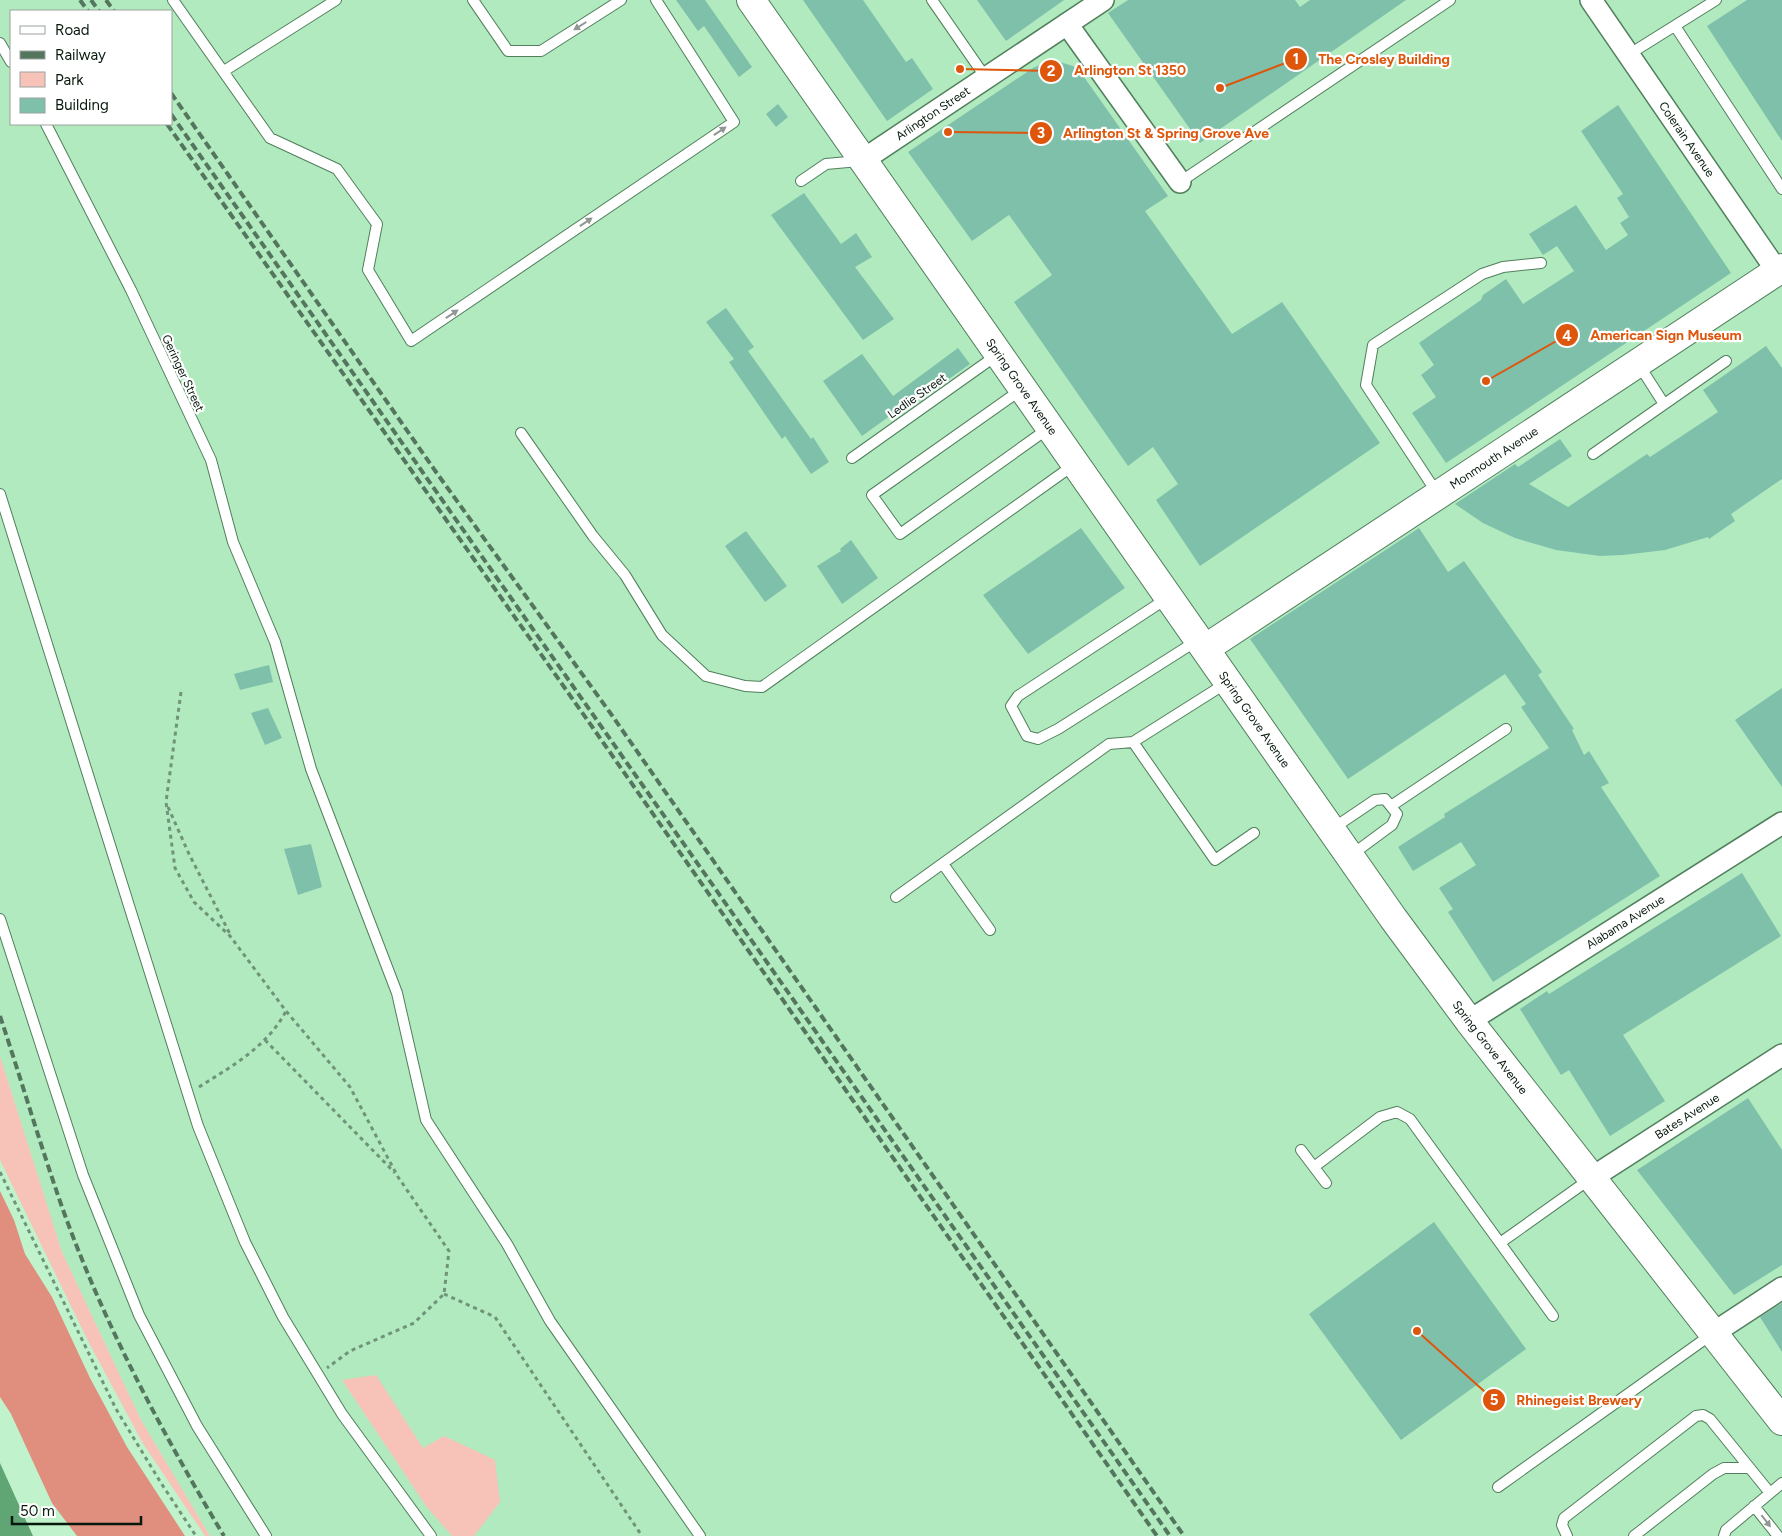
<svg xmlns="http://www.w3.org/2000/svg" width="1782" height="1536" viewBox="0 0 1782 1536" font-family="Figtree,sans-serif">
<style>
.built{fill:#b0eabe;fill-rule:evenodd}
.green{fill:#f7c2b7}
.forest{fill:#e08e7e}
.water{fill:#60a674}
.building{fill:#7fc0ab}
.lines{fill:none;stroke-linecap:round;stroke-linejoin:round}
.lane-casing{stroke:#517f5d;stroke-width:12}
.street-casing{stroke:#517f5d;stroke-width:24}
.secondary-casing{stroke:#517f5d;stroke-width:30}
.path{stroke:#6f9479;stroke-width:3;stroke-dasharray:4 4;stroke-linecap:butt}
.lane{stroke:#fff;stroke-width:10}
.street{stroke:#fff;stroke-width:21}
.secondary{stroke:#fff;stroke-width:28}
.rail{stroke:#55765e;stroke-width:4;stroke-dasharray:8 4;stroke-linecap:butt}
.oneway{fill:#8f9892}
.labels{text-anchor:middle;stroke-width:4.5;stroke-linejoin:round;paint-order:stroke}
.street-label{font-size:12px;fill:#06190c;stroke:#fff}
.leader{fill:none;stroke:#dd560c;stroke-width:2}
.callout-dot{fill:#dd560c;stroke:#fff;stroke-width:2}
.mark-label{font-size:15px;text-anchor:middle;font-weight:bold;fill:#fff}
.callout-label{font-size:14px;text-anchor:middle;font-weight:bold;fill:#dd560c;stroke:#fff;stroke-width:4.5;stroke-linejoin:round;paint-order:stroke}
</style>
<rect width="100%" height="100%" fill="#c0f3cc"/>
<path class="built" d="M0,0H1782V1536H210L141,1420L62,1252L0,1056ZM11,11H171V124H11Z"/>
<path class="green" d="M0,1056L62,1252L141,1420L210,1536H205L142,1442L88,1341L0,1160Z
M376,1375L423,1448L444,1436L495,1460L500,1502L474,1536H452L426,1506L342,1380Z"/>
<path class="forest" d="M0,1191L14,1220L25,1254L52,1297L90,1378L127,1447L185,1536H77L52,1503L11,1414L0,1397Z"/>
<path class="water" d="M0,1463L33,1536H0Z"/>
<path class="building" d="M676,0H705L752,67L739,77L704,26L698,31Z
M803,0H863L906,62L912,58L933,89L887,121Z
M977,0H1064L1006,41Z
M1128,0H1295L1300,7L1310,0H1406L1200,143L1108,13Z
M1747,0H1782V141L1707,26Z
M1047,62H1060L1073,66L1084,77L1168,196L1145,211L1232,334L1282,302L1380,443L1200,566L1156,500L1178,484L1153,447L1128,466L1014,302L1052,275L1009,215L972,241L908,152L1033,68Z
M778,104L788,117L776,127L766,114Z
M1618,105L1731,273L1446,463L1412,413L1436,397L1421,375L1434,365L1419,343L1481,300L1483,295L1506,279L1523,304L1574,271L1557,246L1543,255L1529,234L1576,205L1606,250L1628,235L1620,223L1629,217L1617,198L1623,194L1581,131Z
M804,193L841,244L856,233L872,257L855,267L894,319L863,340L771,215Z
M726,308L754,347L748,351L811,439L813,437L829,462L811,474L785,436L782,439L729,362L734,359L706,322Z
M1766,346L1782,368V479L1731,514L1735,521L1709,539L1708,537L1665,550L1623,555L1600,556L1556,550L1515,538L1483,523L1455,504L1515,464L1518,467L1560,439L1572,456L1529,484L1568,507L1647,454L1650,457L1718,412L1703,390Z
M958,348L970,364L908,408L905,405L862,436L823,381L862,354L893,396Z
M1081,528L1125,588L1028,654L983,595Z
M1419,528L1448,572L1464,561L1542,672L1538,675L1574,729L1572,730L1584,755L1589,751L1609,783L1601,787L1660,876L1493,982L1448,912L1453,909L1439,888L1476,865L1461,842L1413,871L1398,847L1445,817L1444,814L1549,748L1521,707L1526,704L1505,674L1348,779L1250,639Z
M746,531L787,586L765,602L725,546Z
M851,540L878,578L842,604L817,566L841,551L840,549Z
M269,665L273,682L240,690L234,674Z
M1782,688V787L1735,720Z
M268,708L282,738L265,745L251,713Z
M311,844L322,887L298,895L284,849Z
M1742,873L1781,936L1623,1035L1665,1101L1610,1136L1569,1070L1561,1075L1520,1009L1547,991L1549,994Z
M1748,1098L1782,1150V1265L1734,1295L1637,1170Z
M1434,1222L1526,1349L1401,1440L1309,1314Z
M1782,1303V1352L1760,1317Z"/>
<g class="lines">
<g class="lane-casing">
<path id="lane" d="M173,0L270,138L337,169L377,224L368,270L411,341L734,122L656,0
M473,0L508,51H541L621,0
M932,0L986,78
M1675,26L1782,189
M0,43L11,62
M1628,55L1716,0
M224,71L336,0
M46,124L131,290L211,460L233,542L275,642L311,769L397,993L426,1120L507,1244L550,1321L700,1536
M801,181L826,164L859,161
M1180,182L1450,0
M1639,365L1664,404
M1022,389L872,495L900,534L1049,428
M521,433L593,536L625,575L662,635L706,676L745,686L762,687L1075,464
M1593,454L1726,361
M852,458L997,355
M1437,493L1366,385L1373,345L1482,274L1503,267L1541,263
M0,494L198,1126L245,1242L283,1317L342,1414L431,1536
M1169,597L1018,696L1011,706L1027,736L1038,739L1058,729L1198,640
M1133,742L1215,860L1254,833
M1391,806L1506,729
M1332,829L1375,800L1385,799L1397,814L1392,825L1350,856
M943,864L990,930
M896,897L1109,744L1133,742L1228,682
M0,919L83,1175L139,1315L197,1426L266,1536
M1301,1150L1326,1183
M1314,1167L1380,1117L1397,1112L1410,1119L1553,1316
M1500,1243L1590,1179
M1498,1487L1712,1334
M1754,1506L1778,1536
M1567,1536L1562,1525L1564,1518L1696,1416L1703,1415L1710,1419L1770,1493
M1634,1536L1713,1474L1724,1468H1748
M1724,1536L1726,1530L1782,1483"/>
</g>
<g class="street-casing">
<g id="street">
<path id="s1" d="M1591,0L1777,271"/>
<path d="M1067,24L1180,182"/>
<path id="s2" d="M863,160L1103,0"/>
<path id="s3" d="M1469,1021L1782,823"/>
<path id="s4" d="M1593,1177L1782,1055"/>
<path d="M1712,1334L1782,1288"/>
</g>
</g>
<g class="secondary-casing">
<g id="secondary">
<path id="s5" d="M751,0L1393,918L1469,1021L1782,1421"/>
<path id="s6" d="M1206,648L1782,268"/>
</g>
</g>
<path class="path" d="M181,692L166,802L175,868L194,902L230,936L286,1011L350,1087L398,1177L449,1251L444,1294L414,1323L350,1351L327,1368
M168,807L189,854L230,934
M265,1040L395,1173
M199,1087C232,1066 267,1047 286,1011
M0,1172L116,1409L161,1483L196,1536
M444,1294L495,1317L642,1536"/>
<use href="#lane" class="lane"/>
<use href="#street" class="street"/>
<use href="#secondary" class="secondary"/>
<path class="rail" d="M80,0L88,11
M91,0L99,11
M106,0L114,11
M171,93L436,472L611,714L1184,1536
M171,114L1170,1536
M167,124L593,728L1157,1536
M0,1016C21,1079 40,1144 62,1207C103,1322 161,1431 224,1536"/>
</g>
<defs><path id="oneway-solid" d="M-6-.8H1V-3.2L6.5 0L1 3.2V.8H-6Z" transform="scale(1.25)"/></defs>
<g class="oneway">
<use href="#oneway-solid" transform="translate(580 26) rotate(148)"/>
<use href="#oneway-solid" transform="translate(720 131) rotate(-34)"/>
<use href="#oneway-solid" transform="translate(586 222) rotate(-34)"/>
<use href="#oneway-solid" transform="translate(452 314) rotate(-34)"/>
<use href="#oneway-solid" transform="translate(1766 1521) rotate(52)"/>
</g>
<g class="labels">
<g class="street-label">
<text dy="4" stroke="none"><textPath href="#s2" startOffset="84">Arlington Street</textPath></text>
<text dy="4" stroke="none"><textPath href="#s1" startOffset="169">Colerain Avenue</textPath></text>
<text transform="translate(183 373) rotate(65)" y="4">Geringer Street</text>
<text dy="4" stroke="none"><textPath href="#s5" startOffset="472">Spring Grove Avenue</textPath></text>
<text transform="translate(917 396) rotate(-35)" y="4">Ledlie Street</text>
<text dy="4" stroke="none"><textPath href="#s6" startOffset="345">Monmouth Avenue</textPath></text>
<text dy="4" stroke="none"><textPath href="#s5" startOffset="878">Spring Grove Avenue</textPath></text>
<text dy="4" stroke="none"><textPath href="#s3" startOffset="185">Alabama Avenue</textPath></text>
<text dy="4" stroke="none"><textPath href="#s5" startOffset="1282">Spring Grove Avenue</textPath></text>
<text dy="4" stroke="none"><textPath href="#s4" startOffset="112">Bates Avenue</textPath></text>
</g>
</g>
<path class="leader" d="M1220 88L1296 59M960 69L1051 71M948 132L1041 133M1486 381L1567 335M1417 1331L1494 1400"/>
<g class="callout-dot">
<circle cx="1220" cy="88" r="5"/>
<circle cx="960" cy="69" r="5"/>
<circle cx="948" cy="132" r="5"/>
<circle cx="1486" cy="381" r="5"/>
<circle cx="1417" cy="1331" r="5"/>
<circle cx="1296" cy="59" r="12"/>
<circle cx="1051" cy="71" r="12"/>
<circle cx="1041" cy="133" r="12"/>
<circle cx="1567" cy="335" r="12"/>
<circle cx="1494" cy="1400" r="12"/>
</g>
<g class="mark-label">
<text x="1296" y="64">1</text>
<text x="1051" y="76">2</text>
<text x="1041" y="138">3</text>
<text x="1567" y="341">4</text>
<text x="1494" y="1405">5</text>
</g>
<g class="callout-label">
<text x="1384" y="64">The Crosley Building</text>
<text x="1130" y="75">Arlington St 1350</text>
<text x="1166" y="138">Arlington St &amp; Spring Grove Ave</text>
<text x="1666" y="340">American Sign Museum</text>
<text x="1579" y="1405">Rhinegeist Brewery</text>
</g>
<rect x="10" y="10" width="162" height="115" fill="#ffffff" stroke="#9ba39e"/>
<rect x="20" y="26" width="25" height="8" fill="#ffffff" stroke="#9ba39e"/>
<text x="55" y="35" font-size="15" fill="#06190c">Road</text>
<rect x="20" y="51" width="25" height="8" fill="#55765e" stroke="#9ba39e"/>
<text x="55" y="60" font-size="15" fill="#06190c">Railway</text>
<rect x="20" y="72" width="25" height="15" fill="#f7c2b7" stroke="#9ba39e"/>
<text x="55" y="85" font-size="15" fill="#06190c">Park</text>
<rect x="20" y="98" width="25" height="15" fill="#7fc0ab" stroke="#9ba39e"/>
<text x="55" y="110" font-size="15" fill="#06190c">Building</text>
<path d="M12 1516v8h129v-8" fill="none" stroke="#06190c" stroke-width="2.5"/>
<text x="20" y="1516" font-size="15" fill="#06190c" stroke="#ffffff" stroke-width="4" paint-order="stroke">50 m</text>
</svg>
